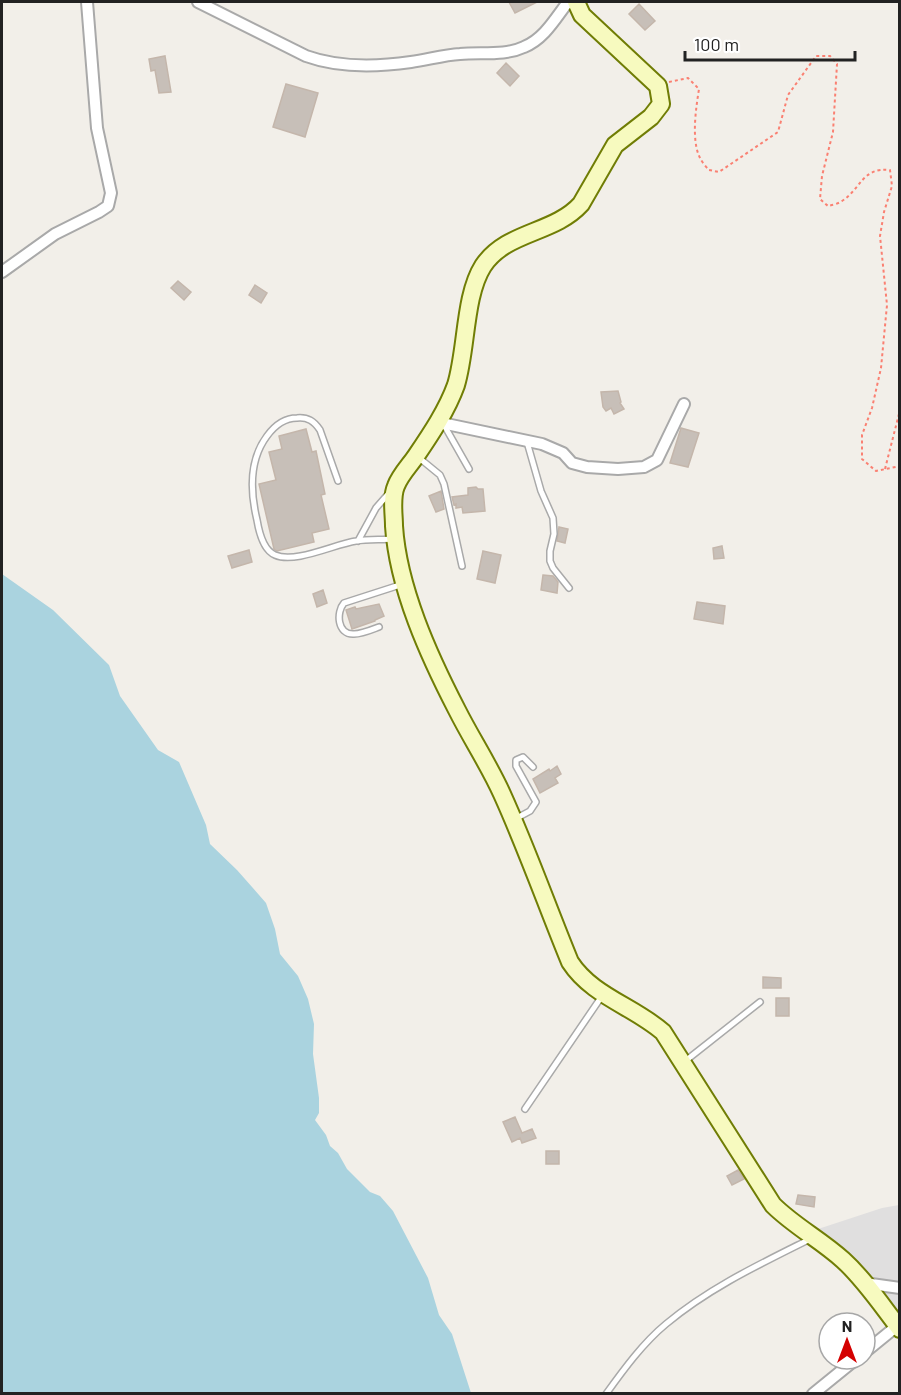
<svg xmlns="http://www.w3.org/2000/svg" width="901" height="1395" viewBox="0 0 901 1395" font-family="Barlow,sans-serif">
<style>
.residential{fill:#e0dfdf}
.water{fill:#aad3df}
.building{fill:#c7bfb8;stroke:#c4b6ab;stroke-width:1.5}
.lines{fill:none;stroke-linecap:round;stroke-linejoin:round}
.lane-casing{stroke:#a9a9a9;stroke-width:8}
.street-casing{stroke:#a9a9a9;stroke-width:14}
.secondary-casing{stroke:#707d05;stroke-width:20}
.path{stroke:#fa8072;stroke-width:2;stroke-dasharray:3 3;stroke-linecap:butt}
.lane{stroke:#fff;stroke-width:5}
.street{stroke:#fff;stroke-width:10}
.secondary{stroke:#f7fabf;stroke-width:16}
</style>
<rect width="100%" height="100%" fill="#f2efe9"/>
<path class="residential" d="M899,1205V1330L815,1230L882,1208Z"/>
<path class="water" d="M2,574L53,610L109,665L120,696L158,750L179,762L206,825L210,844L237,870L266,903L275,929L280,954L298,976L308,999L314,1024L313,1054L319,1098V1113L315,1120L326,1135L330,1146L338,1153L347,1169L370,1192L380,1196L393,1211L428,1278L439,1315L452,1334L471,1393H2Z"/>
<path class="building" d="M509,2H537L515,13Z
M639,4L655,21L645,30L629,14Z
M165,56L171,92L159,93L155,70L151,71L149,59Z
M506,63L519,76L510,86L497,73Z
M286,84L318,93L305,137L273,127Z
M178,281L191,292L184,300L171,288Z
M255,285L267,293L261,303L249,295Z
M618,391L621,402L620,403L624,409L614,414L611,408L606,411L603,407L601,392Z
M681,428L699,433L688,467L670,463Z
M306,429L312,452L316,451L325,494L321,495L329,529L312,533L314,542L277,551L274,549L259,484L276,480L269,452L282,449L279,436Z
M476,487L478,489H483L485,511L463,513L462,507L456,508V504L454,505L452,497L468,495V488Z
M441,491L444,509L436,512L429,496Z
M559,527L568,529L565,543L557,541Z
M722,546L724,558L714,559L713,548Z
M249,550L252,562L232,568L228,556Z
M483,551L501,555L495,583L477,579Z
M543,575L553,576L558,582L557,593L541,590Z
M323,590L327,603L317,607L313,594Z
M697,602L725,606L723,624L694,619Z
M379,604L384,616L375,620V621L352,629L346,610L355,607L356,609Z
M557,766L561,774L555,778L558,783L540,793L533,779L549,769L550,771Z
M763,977L781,978V988H763Z
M776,998H789V1016H776Z
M515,1117L522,1133L532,1129L536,1138L522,1143L520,1138L512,1142L503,1122Z
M546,1151H559V1164H546Z
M738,1170L744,1179L732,1185L727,1176Z
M798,1195L815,1197L814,1207L796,1204Z"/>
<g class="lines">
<g class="lane-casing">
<path id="lane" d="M444,425L469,469
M527,442L541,491L553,518L554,534L550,551V561L553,568L569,588
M418,457L440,475L444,484L462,566
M338,481L320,430C314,421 308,417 297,418C284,418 275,425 267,436C249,460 250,491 257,520C259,532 263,550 275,555C295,564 335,544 356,541C368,539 381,540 393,539
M358,541L376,508L390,492
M379,627C371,630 362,634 354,634C337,635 336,612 344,603L403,584
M515,819L530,811L536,802L516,766V760L523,757L533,767
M684,1062L760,1002
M525,1109L602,996
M606,1394C624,1369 643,1343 666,1324C709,1288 760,1264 810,1239"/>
</g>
<g class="street-casing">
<path id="street" d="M198,2L306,56C339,68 376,67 411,62C427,60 443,55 460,54C481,52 505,56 524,47C544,39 555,19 568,2
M2,272L55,234L99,212L108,206L111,193L97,128L87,2
M437,422L542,444L563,453L572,463L587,467L618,469L644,467L657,460L684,404
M864,1283L900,1288
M865,1352L897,1326
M813,1394L856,1359"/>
</g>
<g class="secondary-casing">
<path id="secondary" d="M576,2L582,15L658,86L661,104L651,117L615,145L581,204C554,234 506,231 483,266C464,296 467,349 456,385C447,410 431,434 416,456C410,465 400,475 396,486C391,498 394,514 394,526C398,588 429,656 457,710C471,738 489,765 502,794C527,849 547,906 570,962C592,996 633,1006 663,1032L773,1205C794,1226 821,1240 843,1260C865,1280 882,1306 900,1329"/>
</g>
<path class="path" d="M669,82L688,78L699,89C696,108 691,140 700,158C702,162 706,167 709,170L719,172L778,132L788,95L816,56H830L837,64L833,132L822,176L820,199L828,206C832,205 838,204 842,201C861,189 862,167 890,170L892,186L884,212L880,236L887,305L881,368L872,408L862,435V459L876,471L900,466
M885,469L900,410"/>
<use href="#lane" class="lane"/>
<use href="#street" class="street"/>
<use href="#secondary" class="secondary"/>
</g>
<rect width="901" height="1395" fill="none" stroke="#222222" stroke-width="6"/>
<g transform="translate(847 1341)"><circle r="28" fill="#ffffff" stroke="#a7a7a7" stroke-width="1.5"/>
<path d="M0-4.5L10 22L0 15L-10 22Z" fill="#d40000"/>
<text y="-9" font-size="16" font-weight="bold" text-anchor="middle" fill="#222222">N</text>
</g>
<path d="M685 51v9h170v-9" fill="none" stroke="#222222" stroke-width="3"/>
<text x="694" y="51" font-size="18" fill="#222222" stroke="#ffffff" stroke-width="4.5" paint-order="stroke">100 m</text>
</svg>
